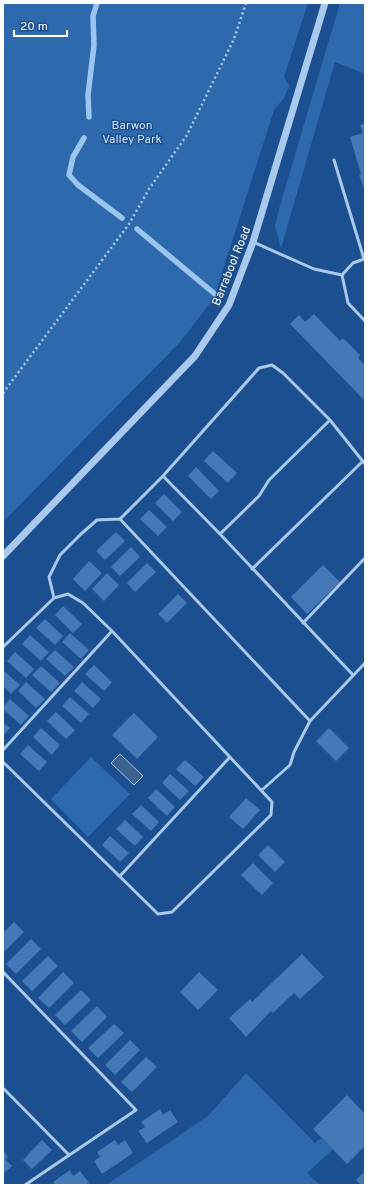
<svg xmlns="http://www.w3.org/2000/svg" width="368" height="1188" viewBox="0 0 368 1188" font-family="Overpass,sans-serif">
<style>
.green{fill:#2e69ad}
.water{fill:#3c6290;stroke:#9cc4f0}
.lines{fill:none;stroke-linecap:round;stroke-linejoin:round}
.stream{stroke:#9cc4f0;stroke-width:5.5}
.building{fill:#4478b7}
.path{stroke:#a9c9ee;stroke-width:2.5;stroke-dasharray:2 3;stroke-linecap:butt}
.service{stroke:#a9c9ee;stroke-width:3}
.tertiary{stroke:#a9c9ee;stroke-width:7}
.labels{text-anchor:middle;stroke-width:3;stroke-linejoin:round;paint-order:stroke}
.park-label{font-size:12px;fill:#cfe3fa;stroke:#1b4f8f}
.street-label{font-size:12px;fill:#fff;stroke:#1b4f8f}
</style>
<rect width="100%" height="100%" fill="#1b4f8f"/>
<path class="green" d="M3,3H308L284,77L289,86L284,98L274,110L214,298L181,341L3,522Z
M340,3H365V74L335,62L281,248L275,226L279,209Z
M91,757L130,794L88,837L51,799Z
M246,1073L315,1143L321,1138L333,1149L307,1173L320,1185H106L208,1116Z"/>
<path class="water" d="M120,754L143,776L134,785L111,763Z"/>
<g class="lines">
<path class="stream" d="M89,117L88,95L94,45L93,16L97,3
M84,138L73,157L69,175L78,185L122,218
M137,229L216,295"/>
</g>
<path class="building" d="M365,123V191L359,175L361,174L350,137L363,133L360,125Z
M314,314L340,341L343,338L360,355L358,358L365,366V401L290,324L299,315L305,322Z
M213,451L237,473L228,483L204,461Z
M196,467L219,491L211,499L188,476Z
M164,494L182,512L173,521L155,503Z
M149,510L167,527L158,536L140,519Z
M116,532L125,541L105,560L96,551Z
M131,547L140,557L120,576L111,567Z
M89,561L102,573L85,591L73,579Z
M147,563L156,572L135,592L127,583Z
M323,565L340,582L307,614L291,597Z
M107,573L119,585L104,601L92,589Z
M178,594L187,603L167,623L158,614Z
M63,606L82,624L73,633L55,615Z
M45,619L63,636L55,645L36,628Z
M70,633L89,650L81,659L62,642Z
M30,635L49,652L41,661L22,644Z
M55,650L74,667L65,676L46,659Z
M15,652L34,669L26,678L7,661Z
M94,665L112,682L104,691L85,674Z
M41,666L60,683L51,692L32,675Z
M3,670L20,685L11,694L3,686Z
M26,682L45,699L36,708L18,691Z
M82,682L101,699L93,708L74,691Z
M70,697L89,714L81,723L62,706Z
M10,699L29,716L21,725L3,709V707Z
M56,712L75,730L66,739L47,721Z
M134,713L158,737L137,759L112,735Z
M3,722L10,728L3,736Z
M41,728L60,745L52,755L33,737Z
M329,728L349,748L336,761L316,741Z
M28,745L47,762L39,771L20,754Z
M185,760L204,777L195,786L176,769Z
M170,774L189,791L180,800L162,783Z
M156,789L175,807L167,816L148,798Z
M246,798L260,810L243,829L229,817Z
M141,805L159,822L151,831L132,814Z
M125,820L143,837L135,846L116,829Z
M110,836L129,853L120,862L102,845Z
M268,845L285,862L275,872L258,855Z
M253,863L273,883L262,895L241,875Z
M14,922L24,932L3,953V933Z
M31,939L41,949L16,974L6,964Z
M302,954L324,977L300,999L294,993L273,1013L271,1011L246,1037L229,1018L250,999L252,1002Z
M48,956L58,966L32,991L22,981Z
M63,972L74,983L49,1008L38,998Z
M199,972L218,990L198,1010L180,992Z
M81,990L91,1000L65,1025L55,1015Z
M97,1006L107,1017L82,1042L71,1031Z
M114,1024L124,1033L98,1058L88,1048Z
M130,1040L140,1050L115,1075L105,1065Z
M146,1057L157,1067L132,1092L121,1082Z
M347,1095L365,1114V1146L347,1164L313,1129Z
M160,1109L163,1115L170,1110L178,1122L147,1143L138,1131L145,1127L141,1122Z
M42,1140L52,1150L32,1169L23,1160Z
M115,1140L118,1145L125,1140L133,1153L102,1174L94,1161L100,1157L97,1152Z
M3,1150L8,1157L5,1159L12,1166L3,1174Z
M70,1170L73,1176L80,1171L89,1183L85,1185H55L53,1182Z
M365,1171V1185H361L356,1180Z"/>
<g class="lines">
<path class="path" d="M3,393L129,224L149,189L187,135L234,39L246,3"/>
<path class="service" d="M334,160L364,259L353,263L342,275
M253,242L314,269L342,275L348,303L365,321
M163,476L220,534L353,675
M120,519L310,721
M220,534L259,496L269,480L330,420
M252,569L363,461
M54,598L49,577L60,555L81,534L97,520L120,519L163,476L259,368L272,365L283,373L330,420L365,464
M303,623L365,558
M3,647L54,598L68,594L83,603L112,631L272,802L271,815L172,912L158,914L3,762
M3,750L112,631
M262,790L290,765L294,752L310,721L365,663
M120,876L230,757
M3,972L136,1110L25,1185
M3,1088L69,1155"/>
<path class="tertiary" d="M3,556L195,356L229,305L253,242L325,3"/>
</g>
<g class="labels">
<g class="park-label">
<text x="132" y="129">Barwon<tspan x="132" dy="14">Valley Park</tspan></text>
</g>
<g class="street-label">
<text transform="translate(231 266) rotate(-68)" y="4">Barrabool Road</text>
</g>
</g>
<rect width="368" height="1188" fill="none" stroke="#ffffff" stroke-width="8"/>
<path d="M14 30v6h53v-6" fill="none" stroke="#ffffff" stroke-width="2"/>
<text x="20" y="30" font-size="12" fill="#ffffff" stroke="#1b4f8f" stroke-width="3" paint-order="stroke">20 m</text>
</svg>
